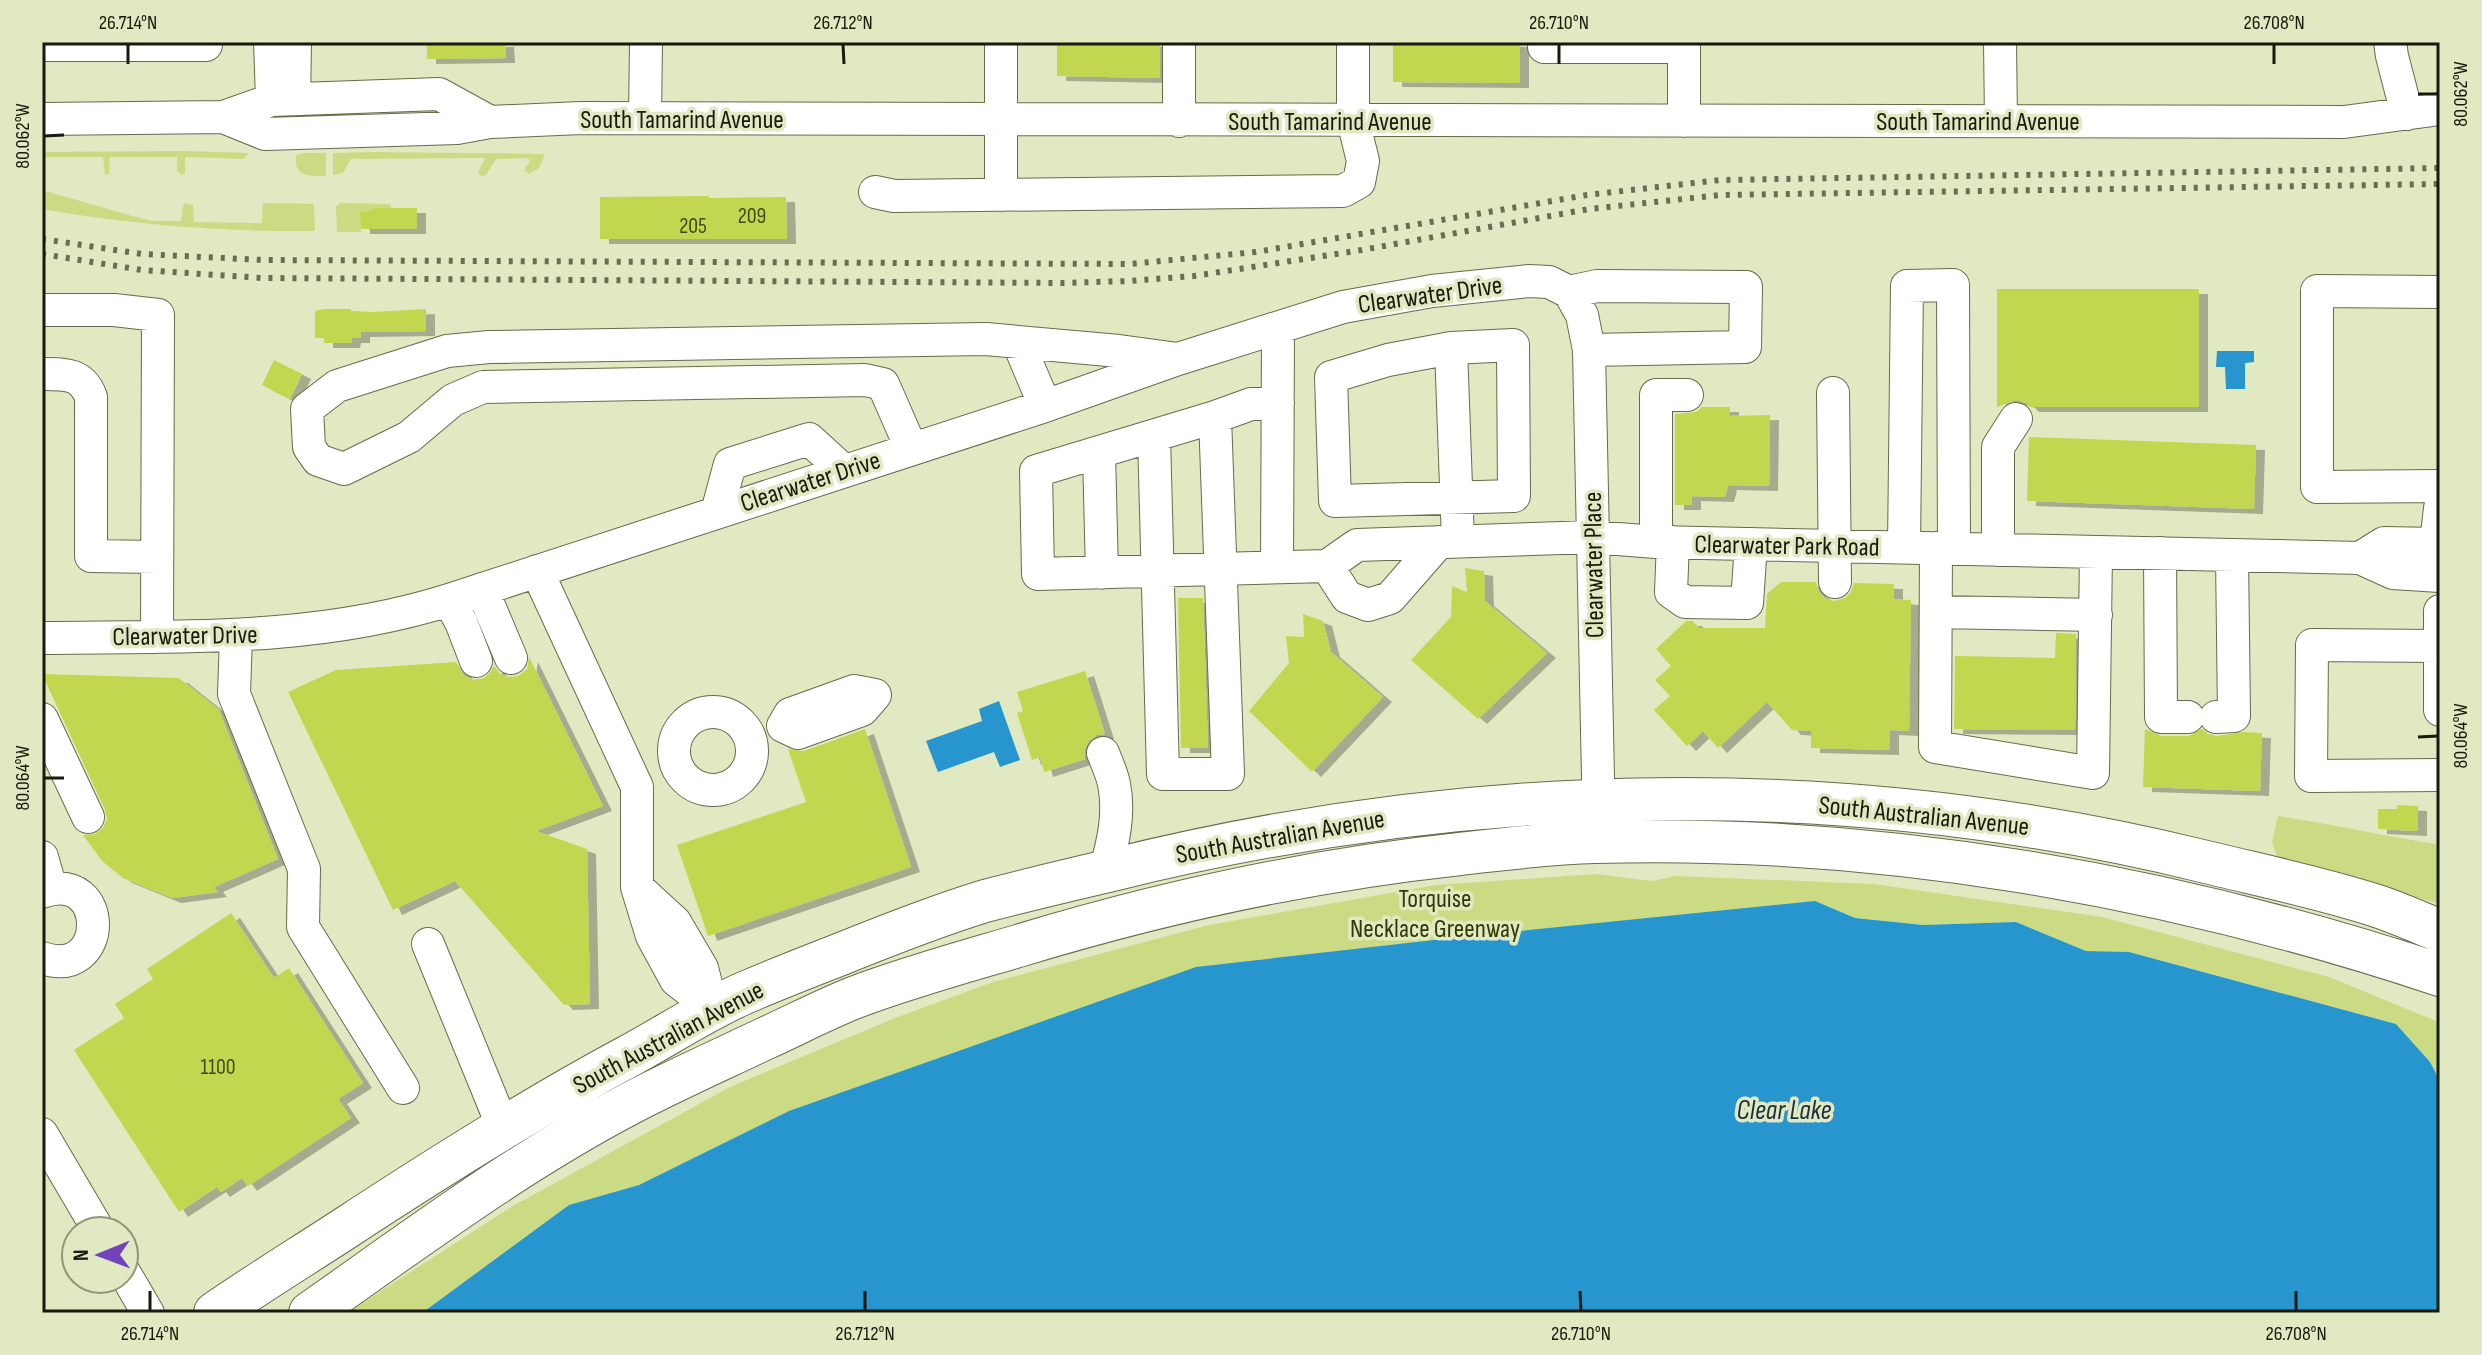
<svg xmlns="http://www.w3.org/2000/svg" width="2482" height="1355" viewBox="0 0 2482 1355" font-family="'Sofia Sans Condensed',sans-serif">
<style>
.green{fill:#cbdb83}
.water{fill:#2795ce}
.building{fill:#c2d750;filter:url(#shadow)}
.lines{fill:none;stroke-linecap:round;stroke-linejoin:round}
.minor-casing{stroke:#656c4a;stroke-width:34}
.major-casing{stroke:#656c4a;stroke-width:44}
.minor{stroke:#fff;stroke-width:32}
.major{stroke:#fff;stroke-width:42}
.rail{stroke:#686d56;stroke-width:6;stroke-dasharray:4 8;stroke-linecap:butt}
.ticks{fill:none;stroke:#171a0c;stroke-width:3}
.labels{text-anchor:middle;stroke-width:7;stroke-linejoin:round;paint-order:stroke}
.number-label{font-size:22px;fill:#42491d}
.street-label{font-size:26px;fill:#171a0c;stroke:#e1e9c3}
.park-label{font-size:26px;fill:#313800;stroke:#e1e9c3}
.water-label{font-size:28px;font-style:italic;fill:#192f3d;stroke:#e1e9c3}
.neatline{fill:none;stroke:#171a0c;stroke-width:3}
.ticks-label{font-size:20px;text-anchor:middle;fill:#171a0c}
</style>
<defs>
<filter id="shadow"><feDropShadow dx="9" dy="5" stdDeviation="0" flood-color="#0004"/></filter>
</defs>
<rect width="100%" height="100%" fill="#e1e9c3"/>
<path class="green" d="M182,151L249,153L244,159L185,157V173L182,175L177,171V157H110L109,174L105,175L103,157H43L42,170V152Z
M374,152L544,154L545,155L539,168L529,174L524,170L530,161L528,158L496,159L486,175L481,176L478,172L485,158L351,159L343,173L333,175V153Z
M305,153H326V176C309,176 293,177 296,155Z
M42,190L132,216L153,221H181L183,206L185,203L193,205L194,222L262,223L263,203L314,204L315,231C223,232 133,225 42,209Z
M340,203L390,204L392,209L373,208L371,211L361,212V232H337L336,207Z
M2278,816C2332,824 2386,836 2440,845V904L2278,860L2272,842Z
M1596,874L1652,881L1676,876L1874,884L2102,917L2329,977L2436,1021L2440,1025V1081L2430,1062L2396,1024L2129,952L2086,951L2016,922L1923,925L1855,918L1815,901L789,1111L639,1185L569,1205L422,1313H347L511,1207L730,1087L895,1018L993,982L1209,925L1436,885Z"/>
<path class="water" d="M2217,351H2254V362L2245,363V389H2226L2225,367H2216Z
M999,701L1020,760L1000,767L994,752L938,772L926,741L982,721L979,709Z
M1815,901L1855,918L1923,925L2016,922L2086,951L2129,952L2396,1024L2430,1062L2440,1081V1313H422L569,1205L639,1185L789,1111L1196,967L1461,937Z"/>
<path class="building" d="M427,42H505L506,58L427,59Z
M1057,42H1160V78L1057,76Z
M1393,42H1520V83L1393,82Z
M709,196V198L786,197L787,239H600V197Z
M373,208H417V229H361L360,212L370,211Z
M1997,289H2199V407H2030L2026,403L2016,400L1997,407Z
M324,309H351V311L373,312L426,309V331L361,332V338H352L351,343H324V338H315V311Z
M274,360L302,374L290,399L262,385Z
M1702,407H1730V416L1770,415L1769,486L1728,485L1725,497L1692,496V505H1675V414L1696,412Z
M2029,437L2256,445L2254,509L2027,501Z
M1465,568L1484,571L1485,601L1547,653L1478,719L1411,660L1451,617L1452,586L1467,592Z
M1781,582H1816L1819,592L1825,598L1834,601L1845,598L1851,592L1854,583L1894,584V599L1911,600L1909,731L1890,730V750L1811,748V731L1792,730L1767,702L1718,748L1703,731L1687,746L1654,710L1670,696L1655,680L1671,666L1656,649L1686,621H1693L1699,628H1765L1767,594Z
M1178,598H1203L1208,748H1181Z
M1303,614L1323,621L1331,652L1383,697L1312,772L1249,711L1289,663L1286,636L1304,637Z
M2056,633L2076,634L2075,730L1954,729L1955,656L2055,658Z
M529,657L603,806L536,831L587,849L590,1004L564,1005L455,881L393,910L288,692L336,670L456,662L464,675L472,680L484,678L490,673L494,666L500,674L508,677L518,676L527,669Z
M1085,671L1105,734L1097,735L1089,741L1084,750L1085,759L1044,772L1040,757L1032,760L1017,713L1023,711L1017,692Z
M42,674L179,678L219,710L278,859L214,887L218,892L172,898L123,878L102,861L83,835L95,834L103,828L107,819L105,810Z
M865,729L911,867L708,936L677,845L806,802L788,749L804,751Z
M2145,729L2161,736H2189L2202,729L2208,734L2217,736L2244,732L2262,733L2260,791L2143,787Z
M2397,805L2418,806V831L2378,829V809H2397Z
M231,913L274,978L289,968L363,1083L338,1099L351,1118L248,1186L242,1178L221,1192L217,1187L179,1212L74,1050L124,1018L115,1004L153,979L147,969Z"/>
<g class="lines">
<g class="minor-casing">
<path id="minor" d="M270,42L272,100
M1001,42V195
M1179,42V121
M2000,42L2001,121
M2390,42L2392,56L2407,114
M42,45H206V42
M1544,47H1684
M294,99L295,42
M223,117L265,134L457,128L490,122L581,118L2344,122L2440,109
M645,118L646,42
M42,119L223,117L272,100L439,94L490,122
M1684,121V42
M875,192L894,196L1343,191L1359,182L1363,161L1353,120V42
M1569,292L1582,315L1589,350L1599,825
M1569,292L1597,286L1746,287L1745,347L1589,350
M2440,292L2317,291V487L2440,486
M42,310H114L158,315L157,637
M1018,342L1045,406
M1451,348L1388,360L1331,377L1335,501L1514,496L1513,345L1451,348L1458,541
M42,374C65,374 82,373 91,397V556L157,557
M1833,393L1835,582
M1215,417L1251,404L1278,403
M1154,436L1163,774H1228L1215,417L1036,471L1038,574L1327,566L1357,545L1592,537L1656,542L2360,558L2393,573L2440,576
M911,448L883,384L865,380L483,387L453,400L409,437L344,469L318,460L309,447L307,409L337,386L447,351L489,347L986,339L1119,351L1178,359
M1099,453L1102,573
M717,512L730,464L809,439L843,470
M1656,542V395H1687
M1673,542L1671,592L1685,602L1747,603L1751,544
M1904,547L1907,286L1953,285L1954,549
M1936,548L1935,747L2093,773L2096,552
M1998,550V447L2016,419
M2160,553L2161,717H2188
M2360,558L2384,543L2436,544
M2439,564L2436,544L2440,508
M1277,566L1278,328
M1327,566L1347,597L1368,605L1390,598L1439,542
M537,571L637,787V887L652,936L676,980L712,1008
M482,589L511,658
M449,600L461,622L476,661
M2440,611V710
M1936,612L2096,615
M236,636L234,694L304,869L303,927L403,1088
M42,638C179,636 317,642 449,600L1045,406L1178,359L1343,307L1432,291L1529,281L1549,282L1569,292
M2440,646L2312,645L2311,776L2440,775
M854,691L875,695L862,710L798,733L783,726L790,714Z
M674 751a39 39 0 1 1 78 0a39 39 0 1 1-78 0Z
M2216,717L2234,716L2232,555
M42,719L88,817
M1103,753C1107,763 1112,774 1114,784C1120,814 1113,843 1105,872
M42,857L51,889
M639,889L675,922L702,968L712,1008
M42,892C110,868 110,981 42,958
M428,944L503,1127
M42,1134L99,1231
M124,1272L148,1313"/>
</g>
<g class="major-casing">
<path id="major" d="M215,1313C257,1284 301,1257 344,1229C437,1168 530,1109 627,1057C666,1036 702,1012 742,994C774,980 808,967 841,954C888,935 936,916 985,901C1027,890 1069,880 1112,870C1469,781 1843,773 2202,861C2259,875 2318,887 2374,905C2396,912 2418,922 2440,931
M310,1313C414,1240 518,1162 631,1103C675,1080 720,1060 764,1039C795,1025 825,1009 856,997C909,977 964,962 1018,946C1163,902 1310,870 1460,854C1505,849 1550,843 1595,842C1882,834 2169,885 2440,975"/>
</g>
<use href="#minor" class="minor"/>
<use href="#major" class="major"/>
<path class="rail" d="M42,239L142,254L264,260L1129,264L1256,252L1587,195L1720,180L2440,168
M42,254L142,270L262,278L1062,283L1129,281L1194,276L1362,250L1589,209L1721,195L2440,184"/>
</g>
<path class="ticks" d="M128,44V64M843,44L844,64M1559,44V64M2274,44V64M2418,94H2438M44,136L64,135M2418,737L2438,736M44,778H64M150,1291V1311M865,1291V1311M1580,1291L1581,1311M2296,1291V1311"/>
<g class="labels">
<g class="number-label">
<text x="752" y="223">209</text>
<text x="693" y="233">205</text>
<text x="218" y="1074">1100</text>
</g>
<g class="street-label">
<text x="682" y="128">South Tamarind Avenue</text>
<text x="1330" y="130">South Tamarind Avenue</text>
<text x="1978" y="130">South Tamarind Avenue</text>
<text transform="translate(1430 294) rotate(-8)" y="9">Clearwater Drive</text>
<text transform="translate(810 481) rotate(-18)" y="9">Clearwater Drive</text>
<text transform="translate(1787 545) rotate(1)" y="9">Clearwater Park Road</text>
<text transform="translate(1593 565) rotate(-91)" y="9">Clearwater Place</text>
<text transform="translate(185 635) rotate(-1)" y="9">Clearwater Drive</text>
<text transform="translate(1924 815) rotate(6)" y="9">South Australian Avenue</text>
<text transform="translate(1280 836) rotate(-10)" y="9">South Australian Avenue</text>
<text transform="translate(668 1037) rotate(-28)" y="9">South Australian Avenue</text>
</g>
<g class="park-label">
<text x="1435" y="907">Torquise<tspan x="1435" dy="30">Necklace Greenway</tspan></text>
</g>
<g class="water-label">
<text x="1784" y="1119">Clear Lake</text>
</g>
</g>
<rect width="2482" height="1355" fill="none" stroke="#e1e9c3" stroke-width="88"/>
<g transform="translate(100 1255) rotate(269)"><circle r="38" fill="#e1e9c3" stroke="#90967a" stroke-width="2"/>
<path d="M0-6L14 30L0 20L-14 30Z" fill="#7244bc"/>
<text y="-12" font-size="22" font-weight="bold" text-anchor="middle" fill="#171a0c">N</text>
</g>
<rect x="44" y="44" width="2394" height="1267" class="neatline"/>
<g class="ticks-label">
<text x="128" y="29">26.714°N</text>
<text x="843" y="29">26.712°N</text>
<text x="1559" y="29">26.710°N</text>
<text x="2274" y="29">26.708°N</text>
<text transform="translate(2460 94) rotate(-90)" y="7">80.062°W</text>
<text transform="translate(22 136) rotate(-90)" y="7">80.062°W</text>
<text transform="translate(2460 736) rotate(-90)" y="7">80.064°W</text>
<text transform="translate(22 778) rotate(-90)" y="7">80.064°W</text>
<text x="150" y="1340">26.714°N</text>
<text x="865" y="1340">26.712°N</text>
<text x="1581" y="1340">26.710°N</text>
<text x="2296" y="1340">26.708°N</text>
</g>
</svg>
